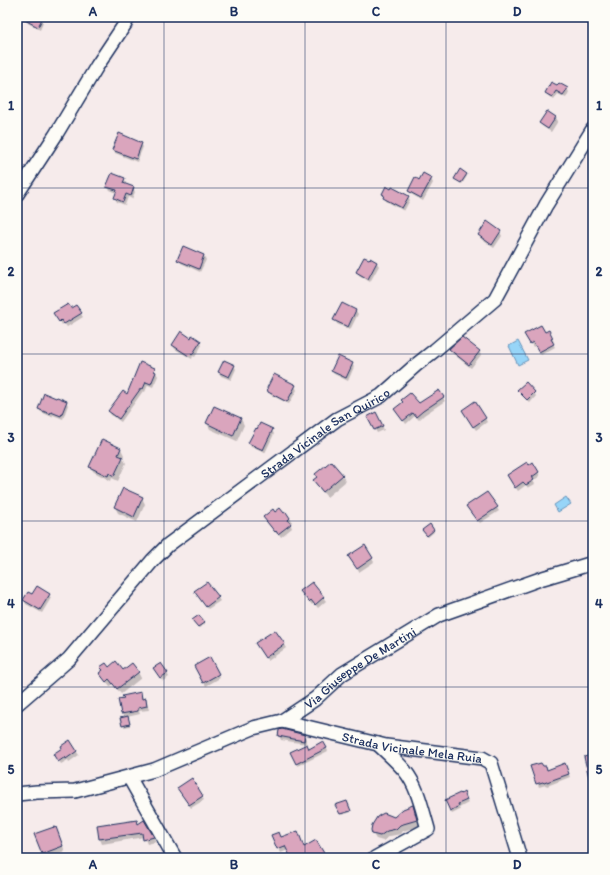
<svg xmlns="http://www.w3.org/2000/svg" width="610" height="875" viewBox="0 0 610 875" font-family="Itim,sans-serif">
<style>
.water{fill:#97d5f8;stroke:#6593ba}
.shadow{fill:#0003}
.building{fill:#daa5bd;stroke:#1b2f5e}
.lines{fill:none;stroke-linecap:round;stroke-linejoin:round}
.minor-casing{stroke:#1b2f5e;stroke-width:16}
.minor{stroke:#fdfcf7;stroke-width:13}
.grid{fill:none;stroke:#1b2f5e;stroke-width:1;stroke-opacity:0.55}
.labels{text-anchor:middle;stroke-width:3;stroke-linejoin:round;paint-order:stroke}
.street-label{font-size:13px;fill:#1b2f5e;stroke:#fdfcf7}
.neatline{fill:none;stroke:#1b2f5e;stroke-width:1.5}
.grid-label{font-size:13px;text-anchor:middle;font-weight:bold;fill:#1b2f5e}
</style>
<rect width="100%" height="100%" fill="#f6ebeb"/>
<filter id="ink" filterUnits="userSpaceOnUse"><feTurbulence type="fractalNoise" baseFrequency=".025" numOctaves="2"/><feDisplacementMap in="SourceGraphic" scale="8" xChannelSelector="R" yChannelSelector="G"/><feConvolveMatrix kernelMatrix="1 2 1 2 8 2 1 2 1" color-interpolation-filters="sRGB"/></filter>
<g filter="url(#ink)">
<path class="water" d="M518,341L528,360L518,365L509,346Z
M566,497L571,504L558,512L554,505Z"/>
<path class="shadow" d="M27,17H36L41,19L43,23L40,30L28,23L26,20Z
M567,89L569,92L566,98L558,94L554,100L548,96L546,93Z
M547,112L556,118L558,121L551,132L542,126L540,123Z
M141,144L143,147L137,162L115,153L113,150Z
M466,174L467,176L462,184L455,179Z
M124,179L126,182L125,185L133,188L135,192L132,199L128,197L125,205L117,202L115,198L117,193L110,190L107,186Z
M431,179L433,183L423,201L411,194L409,191L420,181Z
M391,190L408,197L410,200L404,211L386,201L383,194Z
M500,232L502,236L494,248L481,239L479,235Z
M184,248L204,256L206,260L200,272L181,263L179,260Z
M370,259L377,263L379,266L370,282L359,275L357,272Z
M76,306L83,317L67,327L64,323L62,325L55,313L71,310Z
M356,311L358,314L350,330L337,324L335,320Z
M548,331L554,342L552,343L555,347L541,355L536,345L533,347L526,334L545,333Z
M191,339L200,342L202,345L195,357L193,356L192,359L175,349L173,345Z
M450,350L479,352L481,355L471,368L452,353Z
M352,364L354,367L348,381L334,374L332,371Z
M234,366L236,369L231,380L221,376L219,372Z
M154,369L158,376L153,387L148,385L145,392L143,391L121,422L111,415L109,411L127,395Z
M526,384L534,393L536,396L530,403L521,394Z
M295,386L297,390L289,404L271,395L269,391Z
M439,391L445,401L424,415L419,420L415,416L406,424L398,412L404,402L418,404Z
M66,402L68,405L63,419L53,415L52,417L41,412L39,409Z
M214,407L241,419L244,425L237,441L210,429L207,423Z
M376,413L384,430L377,433L368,417Z
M465,414L485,418L487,422L476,430Z
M272,430L274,434L265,453L251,447L249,443Z
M103,441L121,449L124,455L123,458L126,463L118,481L112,478L111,481L94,472L90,467Z
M331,462L342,476L346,481L327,497L317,486L314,480Z
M533,463L540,476L533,481L535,484L528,488L526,485L518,491L508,476Z
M142,498L145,504L137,522L118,513L115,507Z
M497,508L499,511L480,523L469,510Z
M275,513L290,518L292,522L290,523L292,528L281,537L279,534H277L266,521Z
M430,525L434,532L428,537L423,530Z
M365,547L374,562L359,572L350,556Z
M311,583L326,601L318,608L314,603L312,605L304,595Z
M49,595L51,598L42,613L26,604L24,600L32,596Z
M198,595L218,598L220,601L208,609Z
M199,616L205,624L199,628L193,620Z
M275,631L286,648L268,661L258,647Z
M210,659L220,678L206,686L195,667Z
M101,668H109L123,672H138L141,678L121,694L113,684L110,687L104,679L100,674L103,671Z
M156,671L167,673L169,677L163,681Z
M141,693L143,699H145L147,702L149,710L139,711L140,714L127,717L130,726L124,727L121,719L125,718L122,714Z
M279,736H304L306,739V744L281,740Z
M70,742L79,755L69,762L68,760L61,764L55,754Z
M323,742L328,751L298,766L297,763L308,750Z
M565,765L570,777L547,786L546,785L539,787L531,767L548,771Z
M191,780L204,800L191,808L178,788Z
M465,797L468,803L459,808L460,810L452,814L450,810Z
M348,804L351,812L342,815L337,806Z
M412,806L416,812L420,826L403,831L401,834L390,836L383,841L376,839L372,833Z
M136,821L138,824L144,822L156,842L147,844L144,837L102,844L100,839L110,825Z
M55,828L59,834L65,852L50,858H46L36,835Z
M297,832L304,848L326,858H293L288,850L281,853L272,835L281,838Z
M589,855L591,858H580Z"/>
<path class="building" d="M19,17H43L38,27Z
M551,82L557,85L559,83L568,88L563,95L556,91L552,97L545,93Z
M547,111L556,117L548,129L539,123Z
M119,133L142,143L136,159L112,150Z
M460,169L467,174L461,183L454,179Z
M112,173L125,178L123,183L134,187L131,196L126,194L123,202L114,198L117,190L106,187Z
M423,173L432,178L421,198L408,191L415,177L419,180Z
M386,186L391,189L392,187L409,196L402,208L383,198L384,195L382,194Z
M487,221L501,231L492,245L478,235Z
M183,246L204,255L199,269L177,260Z
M364,257L369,259L370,258L377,262L368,279L356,272Z
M342,303L356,310L348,327L333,320Z
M68,304L71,308L76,305L82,313L64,324L61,320L59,322L53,313Z
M541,325L545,332L549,330L553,338L551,339L554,344L539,352L533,342L530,344L524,334Z
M181,331L191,338L192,335L201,341L192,355L191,354L189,356L172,345Z
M462,337L480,351L469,365L449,349Z
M338,356L353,363L346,378L331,371Z
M224,360L235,365L229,377L218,372Z
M140,362L155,368L154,371L156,372L151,384L146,382L143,389L141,388L119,419L108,411L123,391L127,394Z
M274,374L296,385L287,402L268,392L267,388Z
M526,382L535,392L527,400L517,390Z
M439,390L444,397L423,411L416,417L413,413L403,421L394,409L403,402L401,400L410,393L419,403Z
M44,393L56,398L57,397L67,401L61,416L51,412L50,414L38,409Z
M475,401L486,418L473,427L462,410Z
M214,406L241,418L233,436L206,423Z
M376,412L383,426L374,430L367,417Z
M260,423L273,429L263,450L248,443L256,428L257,429Z
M102,439L121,448L118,455L123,457L114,476L109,473L108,476L89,467Z
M331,461L343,475L323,492L313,480L317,477L315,474Z
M527,462L529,465L533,462L539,472L532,477L534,480L526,485L523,482L515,488L507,475Z
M123,488L143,497L134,517L114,507Z
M487,492L498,507L477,521L466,506Z
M280,508L284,513L286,512L290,518L288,520L291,524L278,534L276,531L275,532L263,517L273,509L275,512Z
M430,524L434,530L427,536L422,530Z
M365,545L373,558L357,569L348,556Z
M207,582L219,597L206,607L194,591Z
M312,582L324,597L315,605L311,600L309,602L300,591Z
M37,586L50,594L40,610L23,600L28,592L32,594Z
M199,615L205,622L198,627L192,620Z
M275,630L285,644L265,658L255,643Z
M210,657L219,674L203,683L194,666Z
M116,661L123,670L132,663L139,672L117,689L109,679L106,682L99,673L103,670L100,667L106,663L109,667Z
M161,663L168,673L160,678L153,668Z
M141,692L142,699L146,698L147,706L138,708V711L121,714L118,699L124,698L122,696Z
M128,716L130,724L122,726L120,718Z
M282,729L305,735L304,741L278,736L279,730Z
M70,740L77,751L66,759L65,757L58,762L53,754L62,748L61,746Z
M323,741L327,748L296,764L290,752L307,744L309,749Z
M591,755L592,757L593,756V781L590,782L584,757Z
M541,763L543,766H546L547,770L565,763L569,774L544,783L543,782L536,784L530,766Z
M192,778L203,796L189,805L177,788Z
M464,792L467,800L458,804L459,806L450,811L445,800L460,793L461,794Z
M347,801L351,811L340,814L335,805Z
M413,805L417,820L400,825L396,829L387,831L380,836L372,834L371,830L372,825L377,817L380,815L384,813L394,817L403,809Z
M137,820L138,824L144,820L154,837L143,840L142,833L99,839L97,825L110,823V824Z
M54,827V828L56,827L63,846L42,854L34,834Z
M298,831L304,847L316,840L327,858H291L285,846L277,849L271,835L279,832L281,837Z"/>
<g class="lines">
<g class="minor-casing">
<g id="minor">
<path d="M17,194L55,136L97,66L125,24L128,17"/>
<path id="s1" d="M17,704L69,659L153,560L168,545L337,419L381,396L416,365L435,350L495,299L546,205L593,129"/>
<path id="s2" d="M282,721L386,746L482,758L491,763L520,858"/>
<path d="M129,777L175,858"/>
<path id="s3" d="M17,794L37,792L75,791L154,770L253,728L282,721L315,699L342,674L439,615L543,578L593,563"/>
<path d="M375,858L428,829C422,809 418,787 405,771C397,761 387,753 378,744"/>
</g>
</g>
<use href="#minor" class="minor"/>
</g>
</g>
<path class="grid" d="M164,17V858M305,17V858M446,17V858M17,188H593M17,354H593M17,521H593M17,687H593"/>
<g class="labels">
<g class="street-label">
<text dy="5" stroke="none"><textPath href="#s1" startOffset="413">Strada Vicinale San Quirico</textPath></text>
<text dy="5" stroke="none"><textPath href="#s3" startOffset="372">Via Giuseppe De Martini</textPath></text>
<text dy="5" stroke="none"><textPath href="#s2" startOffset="133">Strada Vicinale Mela Ruia</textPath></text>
</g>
</g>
<rect width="610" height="875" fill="none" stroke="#fdfcf7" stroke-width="44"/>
<rect x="22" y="22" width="566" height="831" class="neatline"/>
<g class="grid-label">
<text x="93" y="16">A</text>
<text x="234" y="16">B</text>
<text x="376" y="16">C</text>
<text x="517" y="16">D</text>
<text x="11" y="110">1</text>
<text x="599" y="110">1</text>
<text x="11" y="276">2</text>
<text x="599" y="276">2</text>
<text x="11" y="442">3</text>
<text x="599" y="442">3</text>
<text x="11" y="608">4</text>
<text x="599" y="608">4</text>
<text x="11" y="774">5</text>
<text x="599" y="774">5</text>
<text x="93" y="869">A</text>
<text x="234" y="869">B</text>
<text x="376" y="869">C</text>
<text x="517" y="869">D</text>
</g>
</svg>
